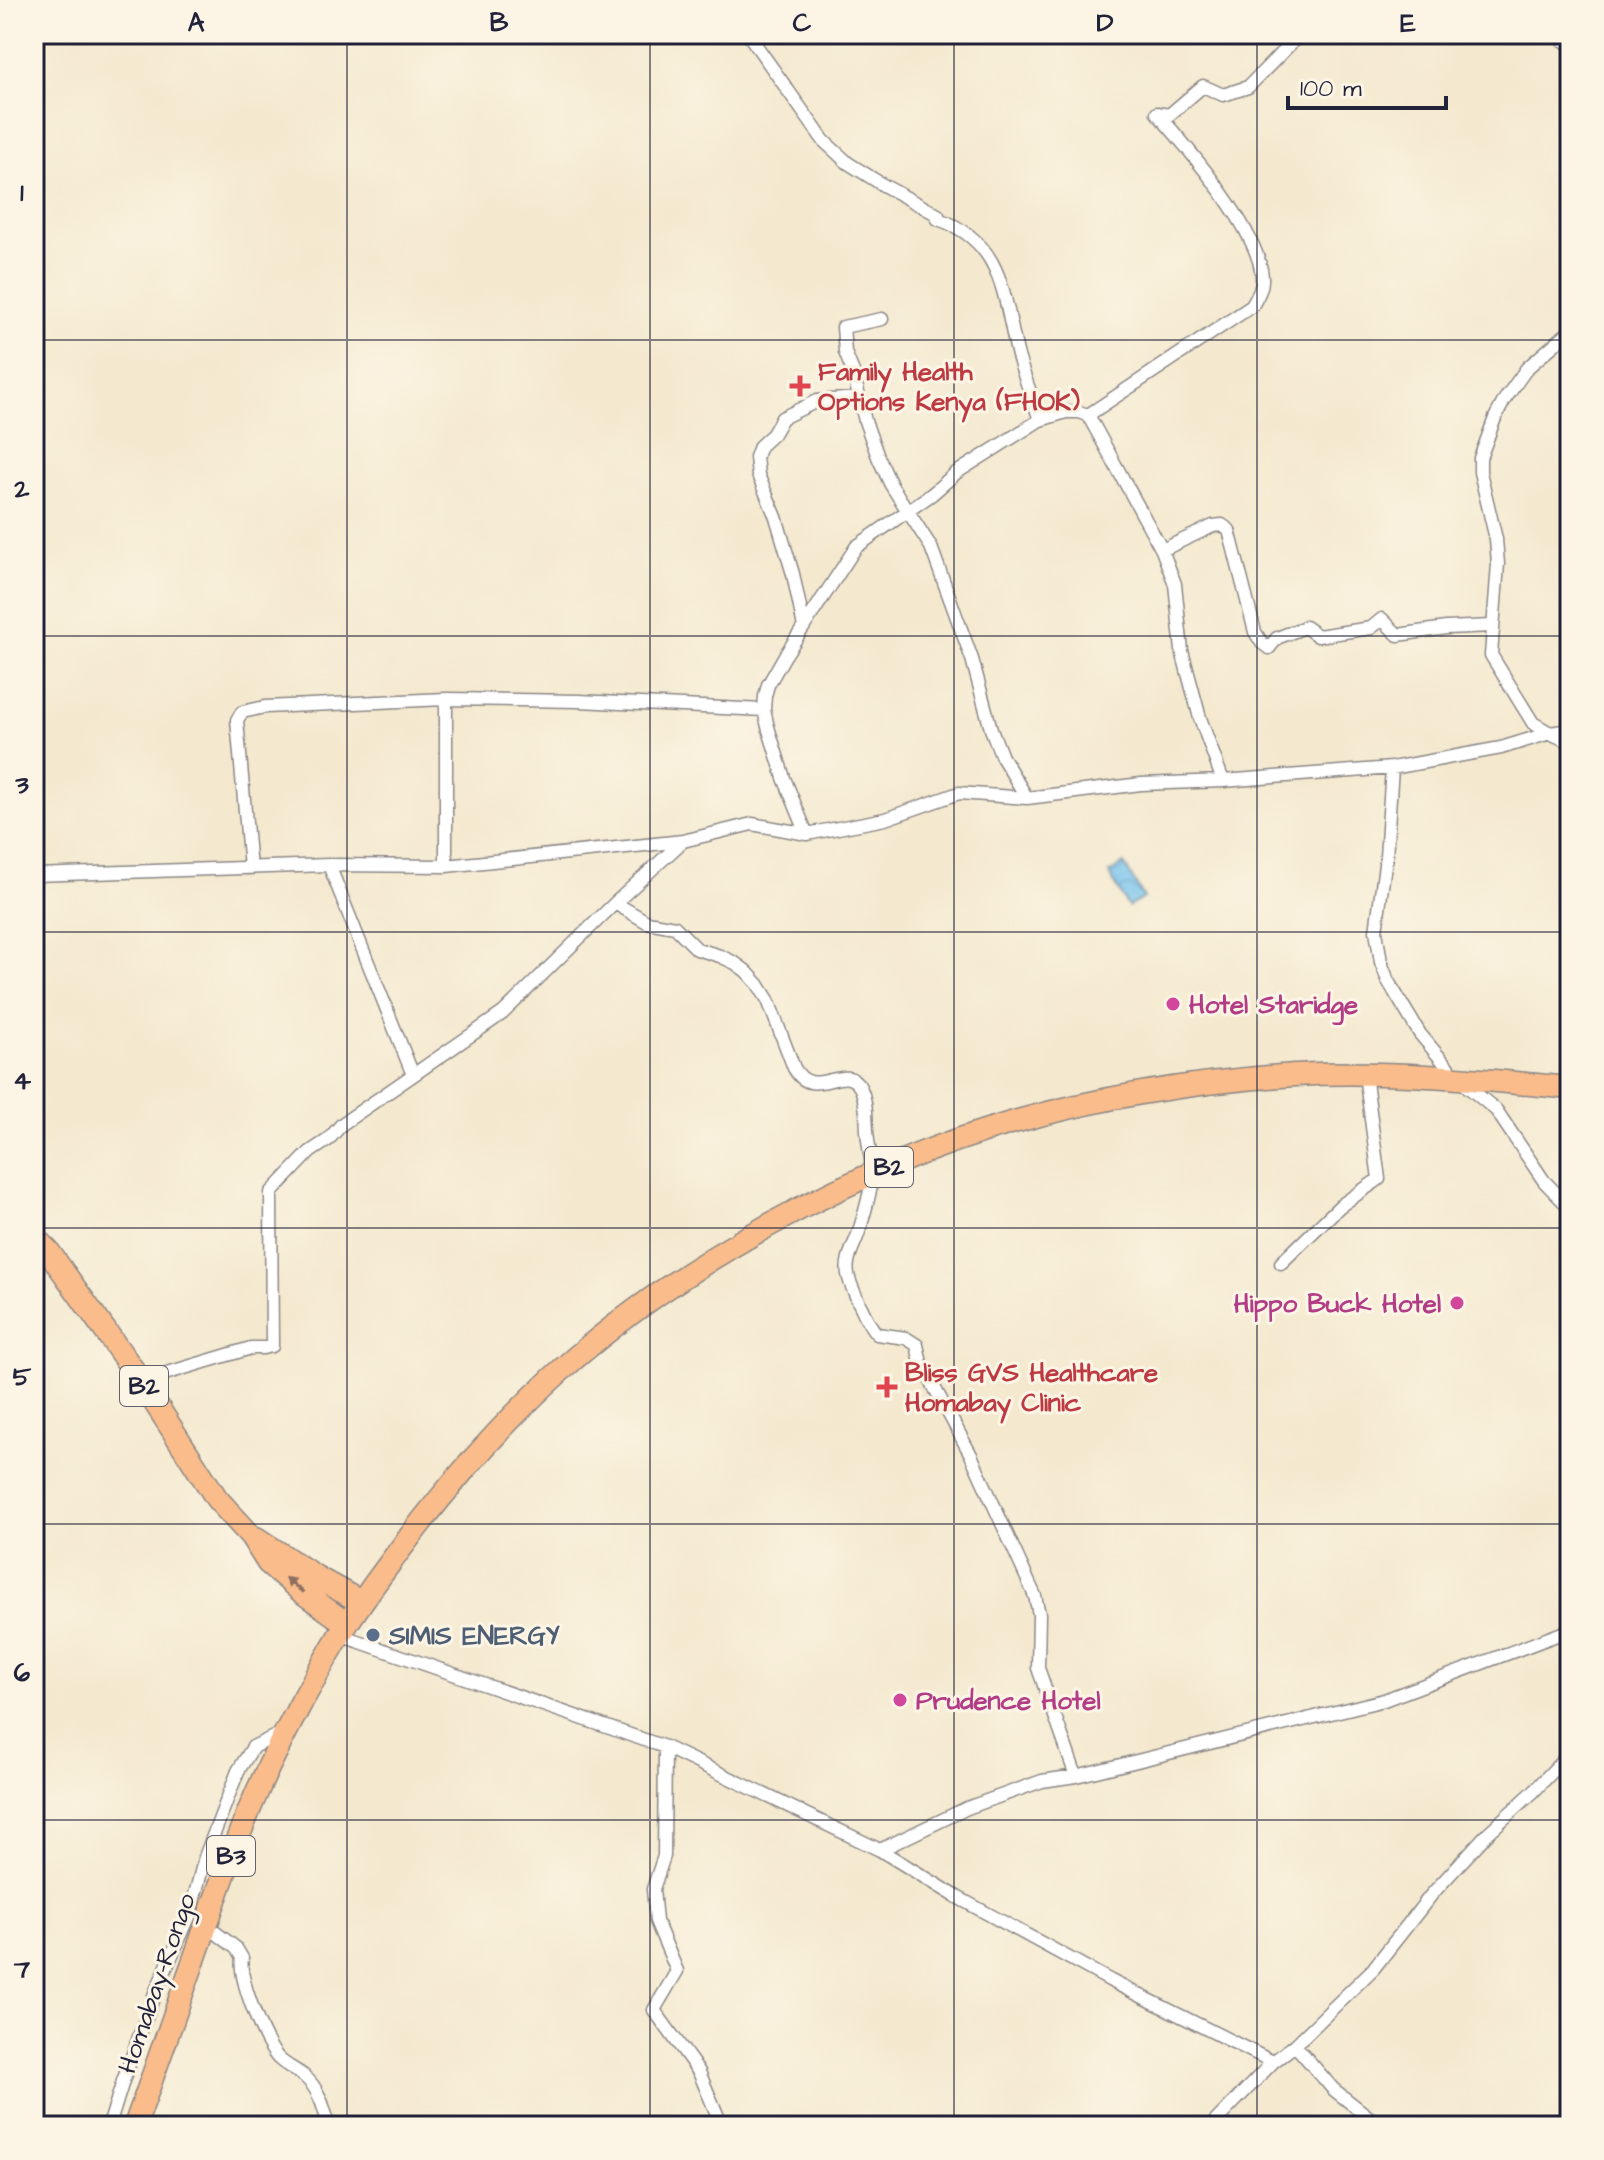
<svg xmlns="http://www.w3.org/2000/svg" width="1604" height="2160" viewBox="0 0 1604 2160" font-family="'Architects Daughter',sans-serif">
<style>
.water{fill:url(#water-waves);stroke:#4a7294;stroke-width:2}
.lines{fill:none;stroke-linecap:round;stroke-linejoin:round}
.street-casing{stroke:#8b8685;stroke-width:15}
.highway-casing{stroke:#8b8685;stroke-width:25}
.street{stroke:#fff;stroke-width:12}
.highway{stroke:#f9bc8a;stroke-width:22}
.oneway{fill:#8e6f62}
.grid{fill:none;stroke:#22223b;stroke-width:2;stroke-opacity:0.55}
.health-dot{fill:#e0444e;stroke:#fcf5e5;stroke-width:3}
.hotel-dot{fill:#d1479c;stroke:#fcf5e5;stroke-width:3}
.service-dot{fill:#5c6f8a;stroke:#fcf5e5;stroke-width:3}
.labels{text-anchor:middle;stroke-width:6;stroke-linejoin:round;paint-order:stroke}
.shield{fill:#fcf5e5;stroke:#63616e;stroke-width:2}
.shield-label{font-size:24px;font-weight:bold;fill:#22223b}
.health-label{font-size:26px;font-weight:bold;fill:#be3a42;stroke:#fcf5e5;text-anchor:start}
.hotel-label{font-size:26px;font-weight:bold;fill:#b23c85;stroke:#fcf5e5;text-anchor:start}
.service-label{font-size:26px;font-weight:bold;fill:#4e5e75;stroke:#fcf5e5;text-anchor:start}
.street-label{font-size:26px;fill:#22223b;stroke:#fcf5e5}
.neatline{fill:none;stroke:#22223b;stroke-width:3}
.grid-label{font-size:26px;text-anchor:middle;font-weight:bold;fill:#22223b}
</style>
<defs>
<pattern id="water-waves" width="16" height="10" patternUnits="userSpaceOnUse" patternTransform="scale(2)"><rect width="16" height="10" fill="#73c2ee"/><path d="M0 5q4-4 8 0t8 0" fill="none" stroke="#63a6cd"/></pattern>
</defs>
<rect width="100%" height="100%" fill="#fcf5e5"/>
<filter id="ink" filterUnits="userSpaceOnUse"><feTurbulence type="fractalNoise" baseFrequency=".0125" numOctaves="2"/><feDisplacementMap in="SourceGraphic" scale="16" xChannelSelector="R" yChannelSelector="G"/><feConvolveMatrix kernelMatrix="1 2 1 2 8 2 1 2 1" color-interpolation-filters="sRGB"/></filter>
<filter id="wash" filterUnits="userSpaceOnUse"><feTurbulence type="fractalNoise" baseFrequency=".006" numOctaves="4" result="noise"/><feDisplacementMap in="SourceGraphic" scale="32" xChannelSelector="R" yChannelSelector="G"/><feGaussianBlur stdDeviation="1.8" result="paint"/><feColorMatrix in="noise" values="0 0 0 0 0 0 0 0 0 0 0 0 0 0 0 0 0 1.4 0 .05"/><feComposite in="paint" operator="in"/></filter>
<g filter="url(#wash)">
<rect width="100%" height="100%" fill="#f4e9cf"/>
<path class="water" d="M1124,864L1144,898L1128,907L1109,873Z"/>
</g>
<g filter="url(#ink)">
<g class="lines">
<g class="street-casing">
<path id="street" d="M748,34L824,141L848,163L883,185L938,215V219C1005,242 1003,298 1018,356C1024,377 1033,399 1040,420
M1555,34L1570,45
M1157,113L1169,115L1203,86L1223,95L1248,87L1300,34
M882,319L843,327L845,352L853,372L865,421L878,457L891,485L931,547L972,659L991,729L1002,757L1027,798
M1570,331L1527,368L1505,399L1495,418L1480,458V472L1496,539L1498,564L1491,655L1533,723L1550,733L1570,730
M1088,415L1252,306C1257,297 1263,288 1262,277C1259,230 1188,148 1157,113
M1162,550L1213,526L1222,525L1229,530L1255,632L1262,643L1269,648L1277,638L1305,627L1318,636L1371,628L1382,619L1398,635L1446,628L1492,626
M804,627L793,574L776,517L758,475L756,457L760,446L773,434L782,418L817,401L860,398
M446,699V866
M1392,768L1386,857L1376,931L1381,962L1388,981L1420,1034L1456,1077L1496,1110L1544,1181L1570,1208
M807,834L784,778L768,727L764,710L765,696L768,685L784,657L856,547L932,494L956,473L1040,420L1066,412H1079L1088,415L1162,550L1175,584L1182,651L1200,718L1223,781
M683,841L615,903L647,922L675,927L697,949L720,956L735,963L746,971L758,984L768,1000L794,1068C814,1104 846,1058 861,1089C867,1102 866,1117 867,1131C868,1145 872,1160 872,1174C872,1187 864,1215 860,1228C856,1244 845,1257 848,1274C850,1285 855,1293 859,1303C865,1314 868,1325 877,1334L906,1338L917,1345L921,1363L971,1455L1035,1596L1039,1614L1038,1668L1076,1776
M329,865L413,1075
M250,868L237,720L242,712L265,707L446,699L579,701L764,710
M34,875L329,865L446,866L683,841L752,824L807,834L885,819L959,793L1027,798L1141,784L1223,781L1392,768L1501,748L1550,733L1570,742
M1281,1263L1340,1206L1379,1179L1365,1074
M141,1381L251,1348H263L272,1346L271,1193L310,1152L328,1140L342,1124L503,1013L615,903
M340,1635L665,1747L880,1850L957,1897L1111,1981L1273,2062
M665,1747L664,1856L653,1889L656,1921L677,1971L654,2010L699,2072L722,2126
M880,1850L967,1808L1042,1781L1076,1776L1384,1700L1570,1630
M203,1923L236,1948L242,1958C238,1978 264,2042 278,2058C285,2065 296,2070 304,2076C319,2088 324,2108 329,2126
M1295,2045L1333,2089L1380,2126
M109,2126L123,2081L155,1993L189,1917L205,1857L238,1771L253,1747L284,1732
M1211,2126L1273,2062L1295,2045L1373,1969L1432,1894L1487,1834L1533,1792L1570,1753"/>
</g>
<g class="highway-casing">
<path id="highway" d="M34,1237L49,1252L141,1381L217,1499L251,1536L268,1563L302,1592L347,1624
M256,1538L316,1577L361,1602
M135,2126C157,2064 179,2002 201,1940C221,1882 242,1822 269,1766C290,1722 314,1678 339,1636C355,1611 372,1587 390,1563C440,1495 496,1429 559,1372C681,1263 856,1167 1014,1122C1105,1096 1200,1081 1295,1075C1387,1070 1478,1079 1570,1088"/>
</g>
<use href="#street" class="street"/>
<use href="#highway" class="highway"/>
</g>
<defs><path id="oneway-solid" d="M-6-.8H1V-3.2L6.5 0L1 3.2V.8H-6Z" transform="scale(2)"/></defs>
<use class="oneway" href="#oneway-solid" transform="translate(294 1585) rotate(-141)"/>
</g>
<path class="grid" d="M347,34V2126M650,34V2126M954,34V2126M1257,34V2126M34,340H1570M34,636H1570M34,932H1570M34,1228H1570M34,1524H1570M34,1820H1570"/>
<g class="health-dot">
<path d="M796 374h8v8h8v8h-8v8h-8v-8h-8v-8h8z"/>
<path d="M883 1375h8v8h8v8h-8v8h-8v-8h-8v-8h8z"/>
</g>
<g class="hotel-dot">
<circle cx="1173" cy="1004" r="8"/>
<circle cx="1457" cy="1303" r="8"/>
<circle cx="900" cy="1700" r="8"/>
</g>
<circle class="service-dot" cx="373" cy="1635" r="8"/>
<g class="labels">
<g class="shield">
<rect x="865" y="1147" width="48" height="40" rx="6"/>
<rect x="120" y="1366" width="48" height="40" rx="6"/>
<rect x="207" y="1836" width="48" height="40" rx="6"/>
</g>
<g class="shield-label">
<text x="889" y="1175">B2</text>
<text x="144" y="1394">B2</text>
<text x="231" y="1864">B3</text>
</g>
<g class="health-label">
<text x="818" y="380">Family Health<tspan x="818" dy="30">Options Kenya (FHOK)</tspan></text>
<text x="905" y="1381">Bliss GVS Healthcare<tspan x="905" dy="30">Homabay Clinic</tspan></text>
</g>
<g class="hotel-label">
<text x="1189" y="1013">Hotel Staridge</text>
<text x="1441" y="1312" text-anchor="end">Hippo Buck Hotel</text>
<text x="916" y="1709">Prudence Hotel</text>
</g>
<g class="service-label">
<text x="389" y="1644">SIMIS ENERGY</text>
</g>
<g class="street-label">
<text transform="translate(156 1983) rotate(-71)" y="9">Homabay-Rongo</text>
</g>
</g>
<rect width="1604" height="2160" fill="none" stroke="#fcf5e5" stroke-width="88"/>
<path d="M1288 96v12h158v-12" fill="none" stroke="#22223b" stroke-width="4"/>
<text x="1300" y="96" font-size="24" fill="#22223b" stroke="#fcf5e5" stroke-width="6" paint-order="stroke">100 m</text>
<rect x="44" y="44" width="1516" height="2072" class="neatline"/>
<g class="grid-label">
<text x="196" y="31">A</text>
<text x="499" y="31">B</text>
<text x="802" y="31">C</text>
<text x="1105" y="31">D</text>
<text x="1408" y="31">E</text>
<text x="22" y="201">1</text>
<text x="22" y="497">2</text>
<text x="22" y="793">3</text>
<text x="22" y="1089">4</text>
<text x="22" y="1385">5</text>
<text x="22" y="1681">6</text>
<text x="22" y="1977">7</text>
</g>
</svg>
